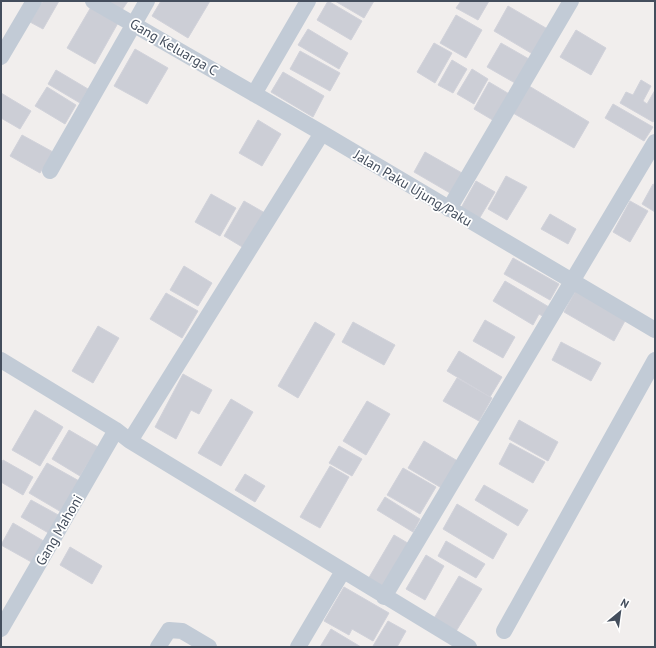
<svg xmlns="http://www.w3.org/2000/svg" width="656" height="648" viewBox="0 0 656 648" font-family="'PT Sans',sans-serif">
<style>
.building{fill:#ccced6;stroke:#d1d2da}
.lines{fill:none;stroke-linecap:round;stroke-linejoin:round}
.minor{stroke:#c2cbd6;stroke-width:16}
.labels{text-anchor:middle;stroke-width:3.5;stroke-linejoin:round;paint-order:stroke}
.street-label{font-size:14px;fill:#444e5d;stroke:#fff}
</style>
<rect width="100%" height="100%" fill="#f1eeed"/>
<path class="building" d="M43,1H59L43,29L30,22Z
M106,1H128L122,10Z
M161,1H210L188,38L152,16Z
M328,1L362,21L351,40L317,20Z
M335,1H374L364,18Z
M461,1H489L478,20L456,8Z
M508,6L551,31L536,56L494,31Z
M91,7L118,23L95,64L67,48Z
M456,15L482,30L466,58L440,43Z
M308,29L348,53L339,69L298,45Z
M576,30L606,48L591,75L560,57Z
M434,43L452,53L435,83L417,72Z
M501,43L529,59L515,83L487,67Z
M135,49L168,68L147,104L114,86Z
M300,51L340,73L330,91L290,69Z
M452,60L467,69L453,93L438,85Z
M472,69L488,79L474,104L457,94Z
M56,70L88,89L80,103L48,84Z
M283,72L324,96L313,117L271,92Z
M641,80L651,86L643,101L647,104L655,90V118L653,122L620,103L626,92L633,95Z
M489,82L511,95L496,122L474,109Z
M529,86L589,122L574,148L513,113Z
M47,87L76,105L65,124L35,106Z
M1,93L31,111L20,129L1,118Z
M613,104L653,127L644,141L605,118Z
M258,120L281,134L262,166L239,153Z
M22,135L53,152L40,173L10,156Z
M425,152L462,173L450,193L414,172Z
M506,176L527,187L507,220L488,209Z
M476,181L495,192L479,219L461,208Z
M653,184L655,185V212L642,204Z
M211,194L236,208L220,236L195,222Z
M244,201L265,213L244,248L224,236Z
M630,201L648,211L630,242L613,232Z
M550,214L576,229L568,244L541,229Z
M513,258L559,284L550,300L504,274Z
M184,266L212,283L198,306L170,290Z
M505,281L549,307L544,317L539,314L533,325L493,301Z
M576,290L626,319L614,341L564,312Z
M166,293L198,311L182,338L150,319Z
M485,320L515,337L503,358L473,341Z
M315,322L335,334L298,398L278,386Z
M353,322L395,345L384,365L342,342Z
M98,326L119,338L93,383L72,371Z
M561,342L601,363L591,381L552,360Z
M459,351L502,377L490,397L447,371Z
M183,374L212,390L199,414L191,410L176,439L155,427Z
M457,378L492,398L479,421L443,401Z
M231,399L253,412L221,466L198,453Z
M367,401L390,414L366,455L343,441Z
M35,410L63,427L40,466L12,450Z
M519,420L558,442L548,461L509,439Z
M69,430L98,447L80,476L52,459Z
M424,441L461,463L445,490L408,468Z
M510,443L545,462L533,483L499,464Z
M339,446L362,459L352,476L329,463Z
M3,460L33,477L23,495L1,482V464Z
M47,463L81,482L63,513L29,493Z
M330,466L349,477L320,528L300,517Z
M403,468L436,487L420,514L387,495Z
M245,474L265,486L255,502L235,490Z
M484,485L528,510L518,526L475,500Z
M385,497L420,519L413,532L377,510Z
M31,500L62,517L52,535L21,517Z
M457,504L507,534L493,559L443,529Z
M13,523L47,543L35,564L1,545Z
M394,535L411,545L384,591L367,581Z
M446,541L485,564L476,578L438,556Z
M70,547L102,566L92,584L60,565Z
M426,555L444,566L425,600L406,589Z
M459,576L482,589L455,633L433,620Z
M344,587L389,613L373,641L352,629L349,635L324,621Z
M388,621L406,631L397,647H376L373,646Z
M331,629L361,647H320Z"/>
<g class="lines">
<path class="minor" d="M93,1L322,133L655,330
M1,57L34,1
M254,94L308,1
M50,171L147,1
M449,209L571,1
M1,360L116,430L130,441L469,647
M130,441L322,133
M384,597L655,142
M1,629L116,430
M504,631L655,360
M158,647L169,630L182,631L209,647
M298,647L343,571"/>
</g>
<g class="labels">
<g class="street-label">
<text transform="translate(174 47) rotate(30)" y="5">Gang Keluarga C</text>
<text transform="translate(413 188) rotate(31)" y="5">Jalan Paku Ujung/Paku</text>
<text transform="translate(59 530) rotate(-60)" y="5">Gang Mahoni</text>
</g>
</g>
<rect width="656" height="648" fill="none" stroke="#444e5d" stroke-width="4"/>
<g transform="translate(620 612) rotate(29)" stroke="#ffffff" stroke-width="3" paint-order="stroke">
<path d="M0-3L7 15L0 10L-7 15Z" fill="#444e5d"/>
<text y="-6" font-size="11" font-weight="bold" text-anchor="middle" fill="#444e5d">N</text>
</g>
</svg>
